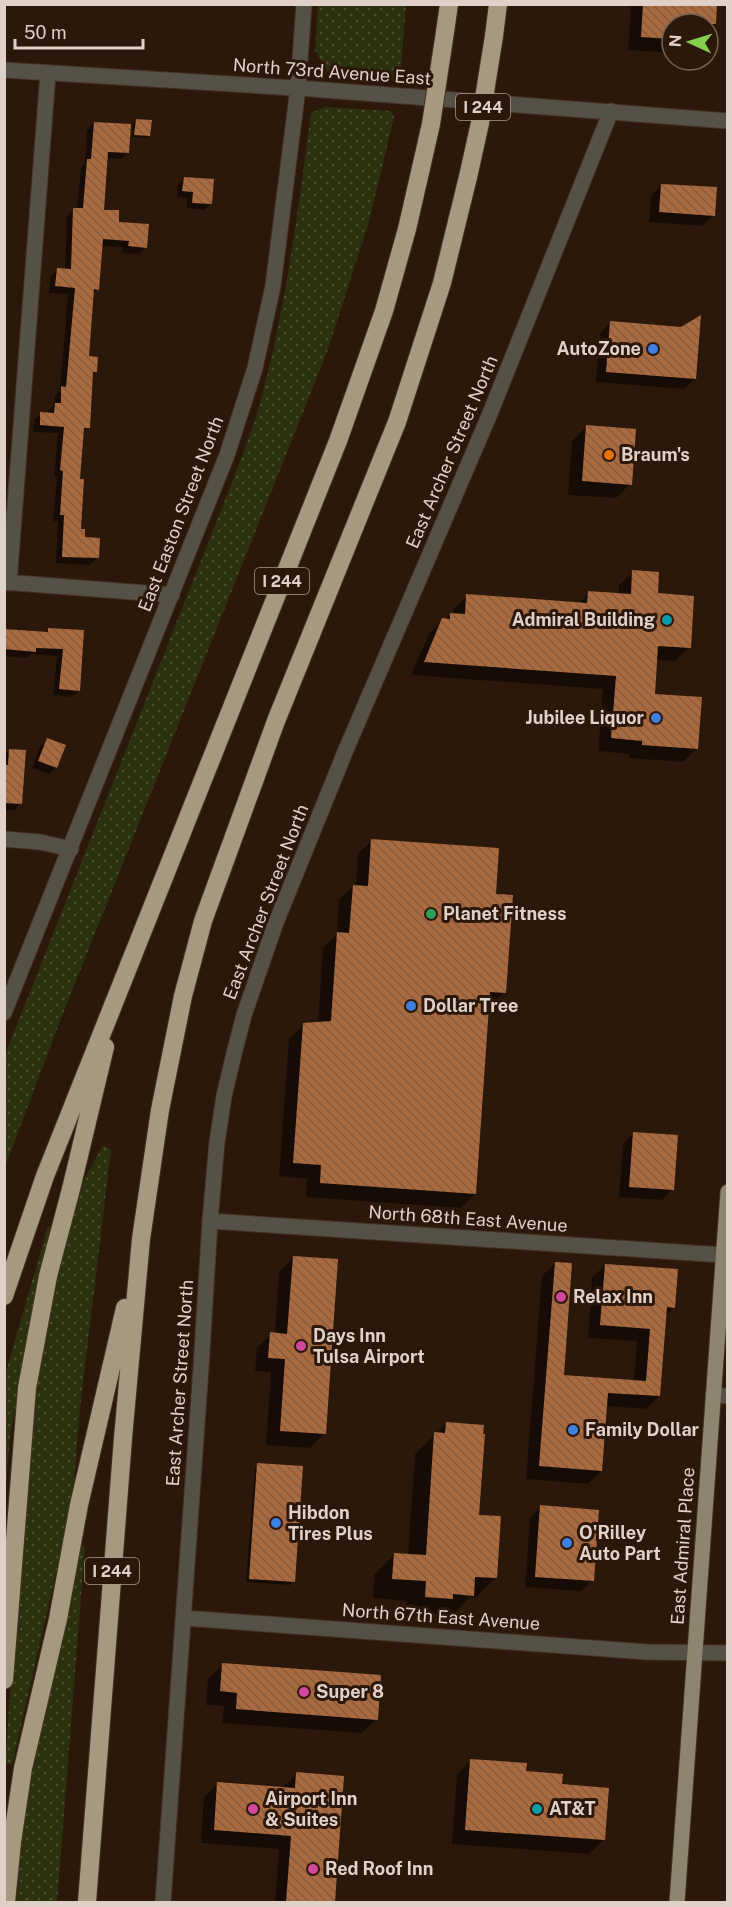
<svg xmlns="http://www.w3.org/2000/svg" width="732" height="1907" viewBox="0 0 732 1907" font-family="'Public Sans',sans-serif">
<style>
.grass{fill:url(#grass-dots)}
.shadow{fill:#0007}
.building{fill:url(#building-back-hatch)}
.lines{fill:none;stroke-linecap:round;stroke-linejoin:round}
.minor-casing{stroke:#453225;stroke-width:17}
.major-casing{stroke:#453225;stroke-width:17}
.highway-casing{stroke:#453225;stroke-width:20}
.minor{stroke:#565147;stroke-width:15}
.major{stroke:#8e8570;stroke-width:15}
.highway{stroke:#a59a80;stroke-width:18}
.highway-bridge-casing{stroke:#453225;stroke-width:20;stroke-linecap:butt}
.highway-bridge{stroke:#a59a80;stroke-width:18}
.shop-dot{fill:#3f7fe0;stroke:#2c180a;stroke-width:2}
.food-dot{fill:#e8710a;stroke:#2c180a;stroke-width:2}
.culture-dot{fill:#0f9aa8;stroke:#2c180a;stroke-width:2}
.leisure-dot{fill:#2e9e5b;stroke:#2c180a;stroke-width:2}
.hotel-dot{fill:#d1479c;stroke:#2c180a;stroke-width:2}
.labels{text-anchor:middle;stroke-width:6;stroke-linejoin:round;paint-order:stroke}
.shield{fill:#2c180a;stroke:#a99a8f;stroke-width:1.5}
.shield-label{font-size:16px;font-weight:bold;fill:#dfd1c8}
.street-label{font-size:18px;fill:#dfd1c8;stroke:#2c180a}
.poi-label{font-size:18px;font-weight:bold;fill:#dfd1c8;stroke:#2c180a;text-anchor:start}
</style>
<defs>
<pattern id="grass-dots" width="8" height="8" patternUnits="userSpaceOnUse" patternTransform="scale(1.5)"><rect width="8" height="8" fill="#2c310d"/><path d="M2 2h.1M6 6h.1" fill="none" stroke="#4a4e2f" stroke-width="1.8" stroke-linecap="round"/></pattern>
<pattern id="building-back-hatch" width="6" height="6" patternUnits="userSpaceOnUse" patternTransform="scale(1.5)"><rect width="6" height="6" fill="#aa6a3f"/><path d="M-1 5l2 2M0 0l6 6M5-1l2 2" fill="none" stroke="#865b3e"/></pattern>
</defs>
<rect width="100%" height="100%" fill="#2c180a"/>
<path class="grass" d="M318,5H406L400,80L329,75L315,50Z
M325,107L391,111L394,117L368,225L327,352L60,1021L5,1167V1055L231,485C241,458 252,431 260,403C286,308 298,211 311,113Z
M103,1145L111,1150L79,1416L73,1499L12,1765L5,1763L23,1522L36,1391L51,1307L62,1258L83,1182Z
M48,1226L51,1228L10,1436L5,1499V1375Z
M79,1546H85L57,1902H16L21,1841L31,1776L63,1636Z"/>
<path class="shadow" d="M631,4H716L713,41L708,47V24H672V53L628,50Z
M136,120L149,135L146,138L132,137L133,123Z
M94,123L128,152L121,159L106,158L103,211L146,247L139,254L122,253L123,247L101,246L97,289L92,294L88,358L96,372L92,376L88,428L83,433L78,481L79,530L97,558L90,565L56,563L58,521H53L57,477H54L58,433L33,432L34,420L41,413L48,414V411L54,405L55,395L60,390L68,294L49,293L50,277L57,270H65L67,216L74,209H77L81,167L85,163L87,130Z
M184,179L211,203L205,210L187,208V198L177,197L178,185Z
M661,185L713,215L702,226L649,222L651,196Z
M610,323L695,379L684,389L596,382L600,334Z
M586,427L630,484L616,498L568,495L572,441Z
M633,572L656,595L689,647L675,661L656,660L653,695L697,748L683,762L629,758V754L598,751L603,689L411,675L429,634L443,620L453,615V610L467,596L578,604L589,593L619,595V585Z
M49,630L83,631L79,691L72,697L53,695L57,656L31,654L27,658L4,656V631L45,633Z
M47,740L56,767L49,774L32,768L40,747Z
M10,750L21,803L14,810H4V755Z
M372,840L495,896L505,992L490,1006H488L475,1194L461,1208L306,1197L307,1179L279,1176L289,1039L303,1025L318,1023L323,948L337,934L339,900L353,886H356L358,854Z
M633,1133L673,1189L662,1200L619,1197L623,1144Z
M293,1258L324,1434L310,1448L266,1445L271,1372L255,1371L257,1348L271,1334H275L279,1272Z
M555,1263L562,1376L634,1381L637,1341L588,1338L592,1278L605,1265L674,1307L665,1316L659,1396L646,1409L606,1406L601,1471L588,1484L526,1479L542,1276Z
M447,1423L478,1516L495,1578L475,1598L470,1597L452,1615L435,1614L431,1618L406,1616L407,1601L373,1598L374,1575L394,1555L408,1556L415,1454Z
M258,1465L293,1582L290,1585L246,1582L255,1468Z
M541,1507L592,1581L581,1591L525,1587L530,1518Z
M223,1665L376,1719L362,1733L222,1723L224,1706L206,1705L208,1679Z
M471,1760L524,1773L560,1786L604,1840L589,1854L452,1844L457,1775Z
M296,1774L343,1777L333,1902H275L279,1849L201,1843L204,1797L218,1784L283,1787Z"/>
<path class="building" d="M643,4H717L716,24H672V39L641,37Z
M136,119L152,120L150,136L134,135Z
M94,122L131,124L129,153L108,152L104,210H119V222L149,224L147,248L128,246L129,241L103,239L99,290L94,289L89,356L98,357L97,372H93L90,428H84L80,479H84L81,529H85V537L100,538L99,558L62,557L64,515H60L63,471L60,470L64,427L40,425V412L54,413L55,403H61V386L66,387L75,288L55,286L57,268L71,269L73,208H83L87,159H91Z
M184,177L214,179L212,204L192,203L193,192L182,191Z
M661,184L717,187L715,216L659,212Z
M701,315L696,379L606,372L610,321L681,327Z
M586,425L636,429L632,485L582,481Z
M632,570L659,572L658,593L694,596L691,648L658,646L655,694L702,697L698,749L642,745V741L611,738L616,676L424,662L442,618L450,619V613L465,614L466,594L587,603L588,591L631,594Z
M48,628L84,630L80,691L59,689L63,649L36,648V652L4,649V629L48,632Z
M47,738L66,745L57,768L38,761Z
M9,749L26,750L22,804L4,803V765H8Z
M371,839L499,848L496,894L513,895L506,993L490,992L476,1194L320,1183L321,1165L293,1163L303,1023L331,1021L337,932L349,933L353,885L368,886Z
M633,1132L678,1135L674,1190L629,1187Z
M293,1256L338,1259L326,1434L280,1431L285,1359L268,1358L270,1332L287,1334Z
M555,1262L572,1263L564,1375L646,1381L650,1329L600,1325L605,1264L678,1269L675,1308L667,1307L660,1396L608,1393L602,1471L539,1466Z
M446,1422L484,1425L483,1434H485L479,1515L501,1516L497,1578L475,1577L474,1596L453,1594V1599L425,1597L426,1581L392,1579L394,1553L426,1555L434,1432L445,1433Z
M257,1463L303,1466L295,1582L249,1579Z
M540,1505L599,1510L594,1581L535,1577Z
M222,1663L381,1675L378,1720L236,1709L237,1693L220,1691Z
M470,1759L527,1763L526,1771L563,1774L562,1784L609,1788L605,1840L465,1830Z
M296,1772L344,1776L335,1902H286L291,1836L214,1830L217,1782L295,1788Z"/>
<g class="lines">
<g class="minor-casing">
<path id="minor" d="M4,70L311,89L728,121
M4,582L172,595
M9,583L48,73
M4,839L40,842L71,849
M4,1013L227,455L255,368L273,286L298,88L304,4
M210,1221L723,1255
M713,1395L728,1396
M184,1618L647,1652L728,1653
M163,1902L201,1368L210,1221L217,1142L224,1096L234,1054L244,1015L275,925L345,752L489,416L611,111"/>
</g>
<g class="major-casing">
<path id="major" d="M677,1902L728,1192"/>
</g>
<g class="highway-casing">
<path id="highway" d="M445,32L449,4
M494,36L498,4
M4,1296L45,1176L338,441L384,311L407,229L421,168
M4,1680L27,1388L48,1276L71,1189L105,1047
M6,1902L12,1842L23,1768L58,1619L79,1505L125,1308
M87,1902L123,1438L141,1239L160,1110L183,996L203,921L276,721L397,422L442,283L468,177"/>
</g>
<use href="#minor" class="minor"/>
<use href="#major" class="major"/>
<use href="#highway" class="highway"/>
<g class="highway-bridge-casing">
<path id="highway-bridge" d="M421,168L431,124L445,32
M468,177L480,123L494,36"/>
</g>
<use href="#highway-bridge" class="highway-bridge"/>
</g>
<g class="shop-dot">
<circle cx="653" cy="349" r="6"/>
<circle cx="656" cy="718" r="6"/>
<circle cx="411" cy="1006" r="6"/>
<circle cx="573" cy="1430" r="6"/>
<circle cx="276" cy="1523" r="6"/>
<circle cx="567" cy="1543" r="6"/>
</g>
<circle class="food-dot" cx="609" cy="455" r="6"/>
<g class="culture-dot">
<circle cx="667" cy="620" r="6"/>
<circle cx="537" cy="1809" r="6"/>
</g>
<circle class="leisure-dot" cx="431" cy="914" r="6"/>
<g class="hotel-dot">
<circle cx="561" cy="1297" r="6"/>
<circle cx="301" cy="1346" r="6"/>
<circle cx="304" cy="1692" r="6"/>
<circle cx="253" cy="1809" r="6"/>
<circle cx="313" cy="1869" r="6"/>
</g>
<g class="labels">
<g class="shield">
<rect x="456" y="94" width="54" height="26" rx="4.5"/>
<rect x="255" y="568" width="54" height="26" rx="4.5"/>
<rect x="85" y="1558" width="54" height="26" rx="4.5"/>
</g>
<g class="shield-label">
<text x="483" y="113">I 244</text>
<text x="282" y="587">I 244</text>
<text x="112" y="1577">I 244</text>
</g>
<g class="street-label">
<text transform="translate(332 72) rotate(4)" y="6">North 73rd Avenue East</text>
<text transform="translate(452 452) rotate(-67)" y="6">East Archer Street North</text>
<text transform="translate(181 514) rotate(-69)" y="6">East Easton Street North</text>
<text transform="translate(266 902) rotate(-69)" y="6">East Archer Street North</text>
<text transform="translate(468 1219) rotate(4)" y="6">North 68th East Avenue</text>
<text transform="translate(180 1383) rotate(-86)" y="6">East Archer Street North</text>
<text transform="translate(683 1546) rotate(-86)" y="6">East Admiral Place</text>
<text transform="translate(441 1617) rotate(4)" y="6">North 67th East Avenue</text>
</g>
<g class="poi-label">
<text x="641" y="355" text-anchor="end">AutoZone</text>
<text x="621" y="461">Braum's</text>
<text x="655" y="626" text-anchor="end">Admiral Building</text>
<text x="644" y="724" text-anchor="end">Jubilee Liquor</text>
<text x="443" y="920">Planet Fitness</text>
<text x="423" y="1012">Dollar Tree</text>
<text x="573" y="1303">Relax Inn</text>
<text x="313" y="1342">Days Inn<tspan x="313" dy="21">Tulsa Airport</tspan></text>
<text x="585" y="1436">Family Dollar</text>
<text x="288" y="1519">Hibdon<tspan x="288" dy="21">Tires Plus</tspan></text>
<text x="579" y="1539">O'Rilley<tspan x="579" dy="21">Auto Part</tspan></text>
<text x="316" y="1698">Super 8</text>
<text x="265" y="1805">Airport Inn<tspan x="265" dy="21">&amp; Suites</tspan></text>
<text x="549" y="1815">AT&amp;T</text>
<text x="325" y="1875">Red Roof Inn</text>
</g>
</g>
<rect width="732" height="1907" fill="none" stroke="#dfd1c8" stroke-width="12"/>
<g transform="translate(690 42) rotate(274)"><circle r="28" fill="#2c180a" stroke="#746256" stroke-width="1.5"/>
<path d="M0-4.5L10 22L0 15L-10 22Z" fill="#84cf4d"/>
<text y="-9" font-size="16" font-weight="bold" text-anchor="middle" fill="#dfd1c8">N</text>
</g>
<path d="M15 39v9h128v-9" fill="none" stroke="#dfd1c8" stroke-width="3"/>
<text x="24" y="39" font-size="18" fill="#dfd1c8" stroke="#2c180a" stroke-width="4.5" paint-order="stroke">50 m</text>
</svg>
